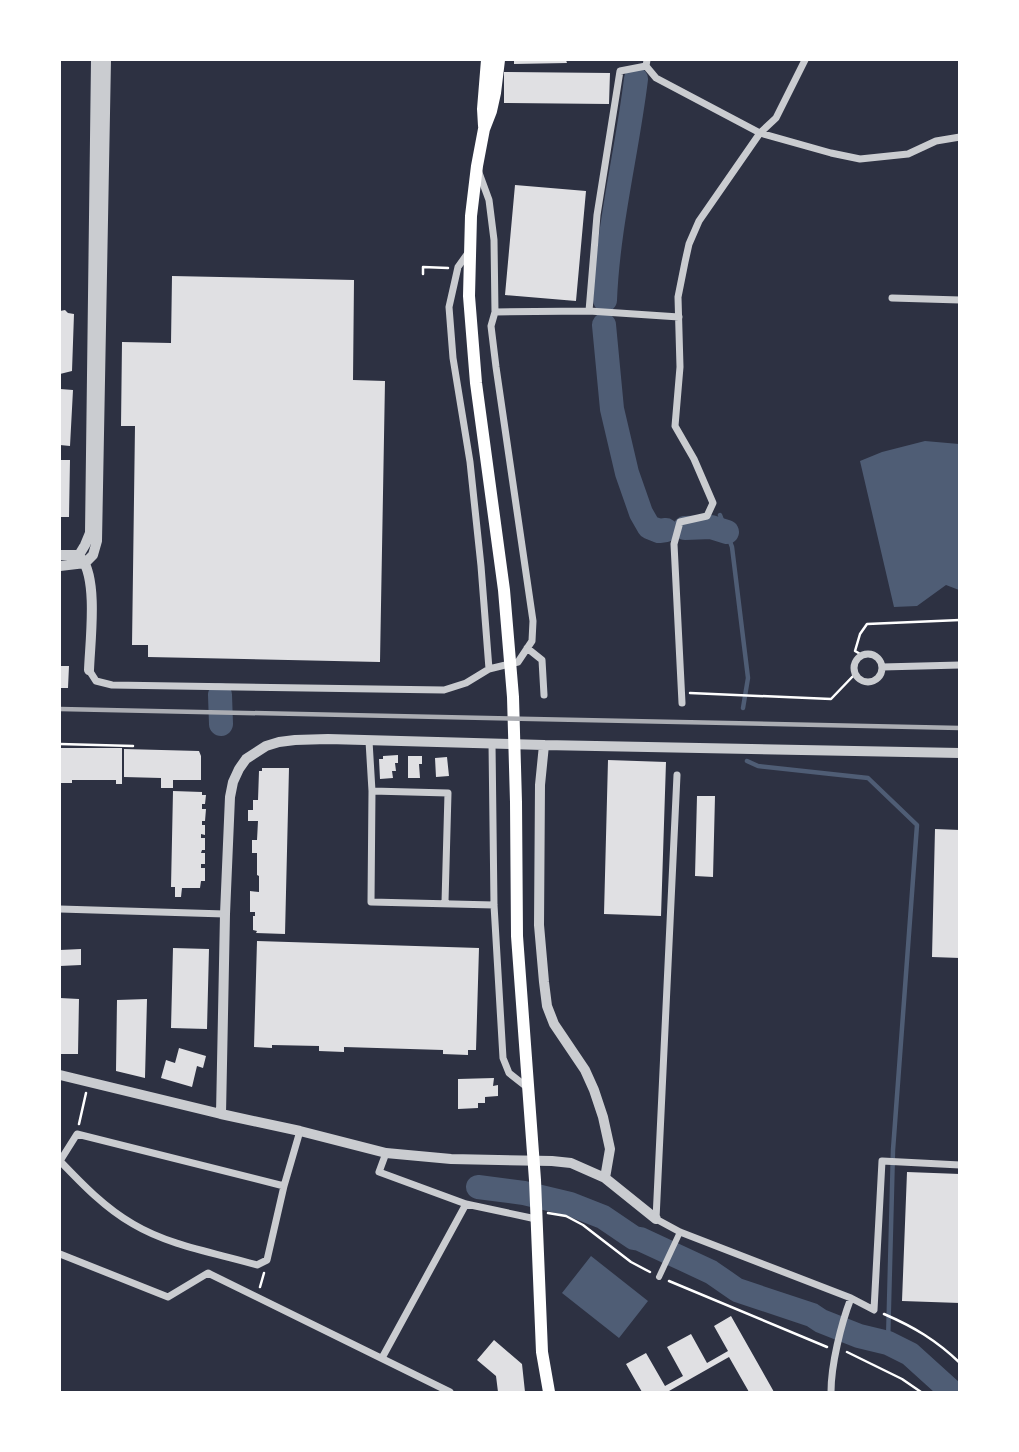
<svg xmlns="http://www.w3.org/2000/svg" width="1019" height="1452" viewBox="0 0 1019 1452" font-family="Mulish,sans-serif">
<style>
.water{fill:#4f5d75}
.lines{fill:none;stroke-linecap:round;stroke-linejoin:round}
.stream{stroke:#4f5d75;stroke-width:4.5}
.river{stroke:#4f5d75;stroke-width:24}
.building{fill:#e0e0e3}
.path{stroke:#fff;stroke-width:2.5}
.pedestrian{stroke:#caccd0;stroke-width:6}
.minor{stroke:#caccd0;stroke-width:7}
.tertiary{stroke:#caccd0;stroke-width:10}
.secondary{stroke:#fff;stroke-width:12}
.rail{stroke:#abadb3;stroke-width:4.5}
</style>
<rect width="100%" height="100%" fill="#2d3142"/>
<path class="water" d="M925,441L959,444V590L946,585L917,606L894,607L860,461L882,452Z
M591,1256L648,1301L619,1338L562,1293Z"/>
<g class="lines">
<path class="stream" d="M720,515L732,547L748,678L743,708
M747,761L758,766L868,778L917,825L893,1150L888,1343"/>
<path class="river" d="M605,300C608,225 627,153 636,79
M604,325L612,409L627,473L641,513L649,527L659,531L666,530
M685,528L711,527L727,532
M220,695L221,724
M478,1187L524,1193L570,1204L603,1217L634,1238L640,1239L711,1272L737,1290L812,1315L821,1321L859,1336L888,1343L910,1354L952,1392"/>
</g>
<path class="building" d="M514,60H566L567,63L514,64Z
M504,72L610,73L609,104L504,103Z
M515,185L586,191L576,301L505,295Z
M172,276L354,280L353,380L385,381L380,662L148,657V645H132L135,426H121L122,342L171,343Z
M65,310L68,313L74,314L72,371L60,374V311Z
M60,389L73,390L70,446L60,445Z
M60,460H70L69,517H60Z
M60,666H69L68,688H60Z
M60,748H122V784H116V780H72V783H60Z
M124,749L199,751L201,756V780H173V788H161V778L124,777Z
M398,755V763H395L396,771H392L393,778L380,779L379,759H383V756Z
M408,756H422V764H419L420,778H408Z
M447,757L449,776L436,777L435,758Z
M608,760L666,762L661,916L604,914Z
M262,768H289L285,934L256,933L257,931L253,930V916H255V912H250V891L259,892V876L257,875V853H252V840H257L258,821H248V810H253V800H258L259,771H262Z
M173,791L202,792V795H206L205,804H202V809H206L205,821H202V825H205V835L201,834V838H205V850H202L201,853H205V864H201V868H205V881H201L200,888H182L181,897H175V887H171Z
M697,796H715L713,877L695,876Z
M935,829L960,830V958L932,957Z
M257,941L479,948L476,1050H468V1055L443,1054V1050L344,1047V1052L319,1051V1046L272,1045V1048L254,1047Z
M173,948L209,949L207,1029L171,1028Z
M81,949V965L60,966V950Z
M60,998L79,999L78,1054H60Z
M147,999L145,1078L116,1071L117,1000Z
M179,1048L206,1056L203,1068L197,1066L192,1087L161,1078L166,1060L175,1063Z
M494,1078L493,1086L498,1085V1096L485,1097V1103H478V1108L458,1109V1079Z
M907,1172L960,1174V1303L902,1301Z
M731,1316L774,1392H749L729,1357L669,1391L670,1392H642L626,1364L646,1353L665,1386L683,1376L667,1347L691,1334L707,1363L728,1351L714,1326Z
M494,1340L522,1364L525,1392H498L496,1376L477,1360Z"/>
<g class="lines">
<path class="path" d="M423,274V267L448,268
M862,655L855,651L860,634L867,624L960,620
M690,693L831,699L855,674
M60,744L133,746
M79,1124L86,1093
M548,1213L566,1216L583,1225L631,1262L650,1272
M669,1281L827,1347
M260,1287L264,1273
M884,1314C914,1327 936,1340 960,1363
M847,1352L902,1379L921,1392"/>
<path class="pedestrian" d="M659,1277L680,1232"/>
<path class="minor" d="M647,60L646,66L656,78L760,133L831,153L860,159L908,154L936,141L960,137
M468,253L458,267L449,307L453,358L470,462L481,566L489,669
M892,298L960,300
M589,311L597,215L620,71L646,66
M495,312L589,311L679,317
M527,648L542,660L544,695
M854 668a14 14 0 1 1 28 0a14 14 0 1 1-28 0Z
M882,667L960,665
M89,670L96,681L112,685L444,690L466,683L489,669L518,662L532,641L533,621L496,367L491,326L495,312L494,240L489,200L478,170
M682,703L674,544L680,522L707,516L713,503L694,459L675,426L680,367L678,297L685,262L689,244L699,221L760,133L776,118L805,60
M369,741L372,791L371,902L494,905
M492,743L494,905L503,1058L509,1073L528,1088
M677,775L656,1219L680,1232L851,1298L874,1310L882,1161L960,1165
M372,791L448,793L445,902
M60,909L225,914
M386,1153L379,1172L466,1204L536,1219
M284,1186L77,1134L60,1161C82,1184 105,1208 133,1224C170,1246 216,1253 257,1265L267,1260L284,1186L300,1131
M60,1254L168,1297L208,1273L450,1392
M382,1358L466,1204
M831,1392C831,1365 841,1324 851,1298"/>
<path class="tertiary" d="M60,555H79
M79,555L85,545L90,533L96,60
M82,559C98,581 90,642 89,670
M60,566L85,563L93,555L97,541L106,60
M544,745L540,785L539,925L544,982L547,1006L554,1024L585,1070L594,1090L603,1117L610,1149L605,1178
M60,1075L221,1114L300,1131L386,1153L451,1159L552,1161L571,1163L605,1178L656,1219
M221,1114L225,914L230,797L233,782L239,769L246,759L266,746L279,742L295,740L328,739L544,745L960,753"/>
<path class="secondary" d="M499,60L495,93L491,111L484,129L477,166L471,216L469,296L476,383L504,590L513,697L516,802L517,936L535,1180L542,1352L549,1392
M484,126L483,109L487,60"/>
<path class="rail" d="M60,709L960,728"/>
</g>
<rect width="1019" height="1452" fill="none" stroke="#ffffff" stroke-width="122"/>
</svg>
